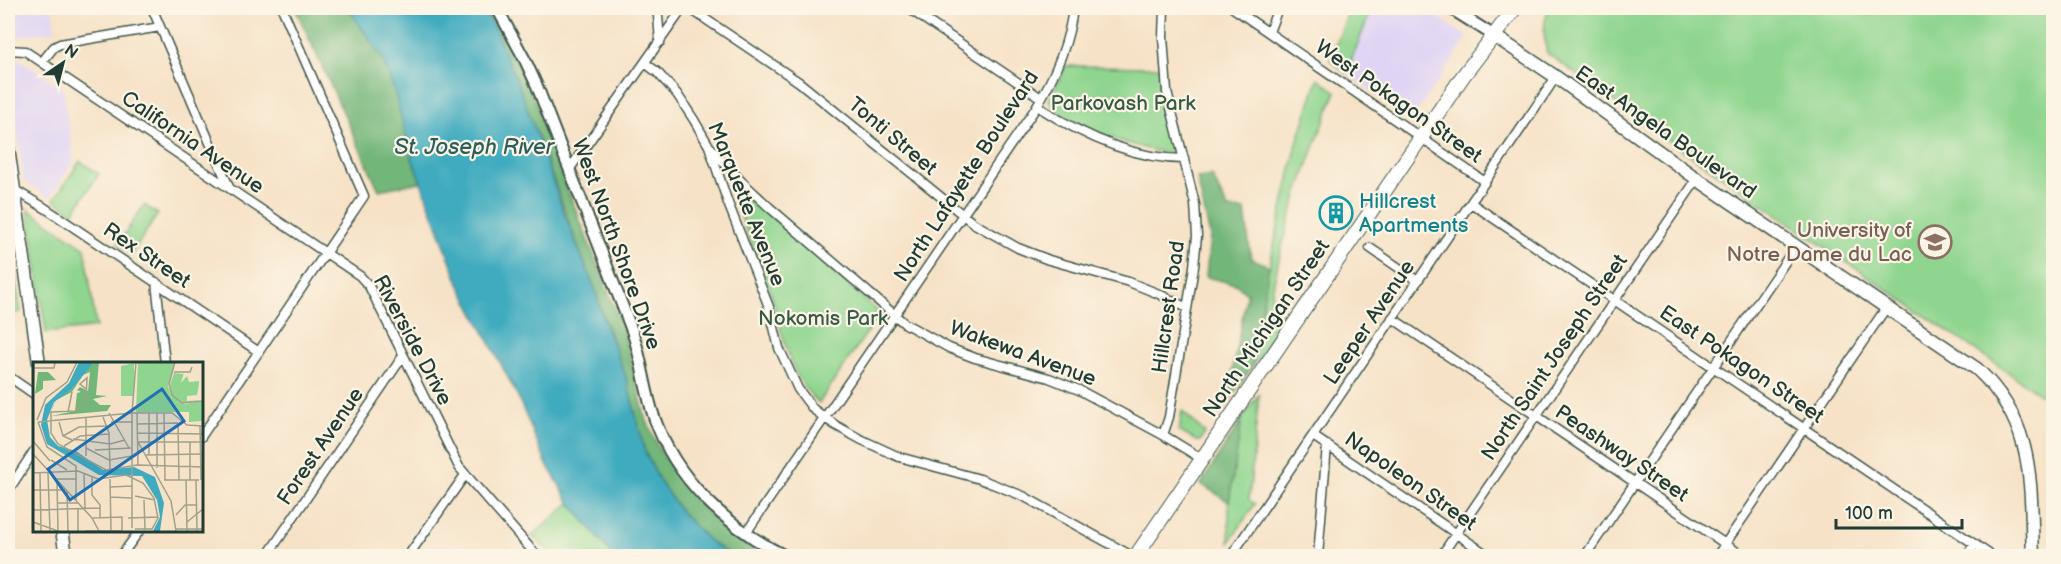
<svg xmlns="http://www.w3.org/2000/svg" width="2061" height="564" viewBox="0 0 2061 564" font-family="'Balsamiq Sans',sans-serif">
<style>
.built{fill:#e0d4f4}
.green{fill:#8fd58f;stroke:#578962;stroke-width:1.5}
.forest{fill:#73b67a;stroke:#497a57;stroke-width:1.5}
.water{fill:#40abbf;stroke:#30747a;stroke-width:1.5}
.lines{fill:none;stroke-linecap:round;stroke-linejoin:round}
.minor-casing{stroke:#3f564a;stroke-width:11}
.tertiary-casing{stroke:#3f564a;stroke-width:14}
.secondary-casing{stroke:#3f564a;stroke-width:15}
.primary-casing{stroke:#3f564a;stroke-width:16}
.minor{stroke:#fff;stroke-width:8}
.tertiary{stroke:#fff;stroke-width:10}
.secondary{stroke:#fff;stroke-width:12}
.primary{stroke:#fff;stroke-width:14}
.labels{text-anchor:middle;stroke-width:4.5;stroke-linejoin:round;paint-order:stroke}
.street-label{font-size:21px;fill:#1f3d34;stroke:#fcf5e5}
.park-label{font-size:21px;fill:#355b46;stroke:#fcf5e5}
.culture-label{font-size:21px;fill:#0d838f;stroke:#fcf5e5;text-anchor:start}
.education-label{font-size:21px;fill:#785e54;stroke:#fcf5e5;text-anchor:end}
.water-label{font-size:22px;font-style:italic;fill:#295e5e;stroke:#fcf5e5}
.inset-road{fill:none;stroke:#a0a08c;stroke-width:1.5}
.view{fill:#1f6fb2;fill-opacity:0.15;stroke:#1f6fb2;stroke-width:3}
.inset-edge{fill:none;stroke:#1f3d34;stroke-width:3}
</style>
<rect width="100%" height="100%" fill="#fcf5e5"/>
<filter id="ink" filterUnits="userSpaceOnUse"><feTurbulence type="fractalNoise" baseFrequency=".0167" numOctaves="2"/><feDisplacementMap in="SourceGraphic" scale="12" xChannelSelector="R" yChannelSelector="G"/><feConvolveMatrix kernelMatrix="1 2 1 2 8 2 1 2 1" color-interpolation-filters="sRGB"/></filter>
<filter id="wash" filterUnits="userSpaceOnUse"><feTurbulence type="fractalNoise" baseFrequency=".008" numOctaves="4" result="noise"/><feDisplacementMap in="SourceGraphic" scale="24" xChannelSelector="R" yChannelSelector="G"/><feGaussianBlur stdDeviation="1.35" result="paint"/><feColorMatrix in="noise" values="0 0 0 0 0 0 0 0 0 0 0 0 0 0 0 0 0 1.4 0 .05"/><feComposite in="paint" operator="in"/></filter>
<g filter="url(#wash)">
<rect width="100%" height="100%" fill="#f6e2c7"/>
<path class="built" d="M8,8H52L55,31L8,38Z
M1372,8H1424L1468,37L1412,119L1346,73Z
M19,59L63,89L74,161L50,198L24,181L8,65V61Z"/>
<path class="green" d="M1350,8H1372L1346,73L1330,60Z
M1549,8H2053V403L1646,125L1547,53C1543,39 1543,21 1549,8Z
M1066,66L1160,67L1164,101L1179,155C1152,153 1058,126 1049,100Z
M1318,78L1336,92C1307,162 1281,234 1269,309L1285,318L1252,367L1265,285L1297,143Z
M80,161L99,174L73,213L54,200Z
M744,197L751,198L880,313L819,403C787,377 782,327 770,291C760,262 746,234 737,204Z
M144,205L158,214L132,253L118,244Z
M28,209L85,248L96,327L46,333Z
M8,240L21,312L8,314Z
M1259,394L1249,500L1255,504L1229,543V502L1238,437L1242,419Z
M1182,411L1205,433L1200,441H1196L1179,431Z
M570,503L613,556H554L532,536Z"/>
<path class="forest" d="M295,8H348C359,23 373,40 382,58C401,96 406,141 421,182L379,190Z
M482,8H487L508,41L542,115L552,150L623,329L645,416L659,449L703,508L755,552L763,556H732L710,542L681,512L660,482L645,452L617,353L524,99L492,23Z
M1212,176L1228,209L1245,210L1251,258L1269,266L1252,367L1226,404L1247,293L1235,284L1206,277L1210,236L1197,178Z
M1242,419L1229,502L1201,484Z"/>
<path class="water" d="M348,8H482L492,23L524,99L563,210L595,289L604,321L626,377L645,452L660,482L681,512L710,542L732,556H613L570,503L546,463L517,395L459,284L412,158L394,90L382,58Z"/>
</g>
<g filter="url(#ink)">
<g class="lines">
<g class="minor-casing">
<path id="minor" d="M152,8L229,187
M655,8L658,16L660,42
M689,8L799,82L973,223L1018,248L1049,260L1129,282L1159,294L1187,308
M908,8L1041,98
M1233,8L1485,182
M1269,32L1278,8
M8,50L25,51L360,276L369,286L459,467L537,556
M42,62L54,47L60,44L160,27
M645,63L657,72L677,94L694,120L709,146L728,203L769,307L779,348L798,389L813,409L835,425L860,439L899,457L980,479L1023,496L1132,556
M1037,106C1080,134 1131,159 1184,159
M711,148L741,181L769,207L904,323L949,348L975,358L1049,378L1079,390L1163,435L1202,459
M569,170L683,8
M13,189L45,208L259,352
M1471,203L1992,556
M8,224L17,211
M1370,248L1418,281
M156,282L165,363
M1392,318L1743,556
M8,376L34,394
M1163,435L1169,417L1194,267L1197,236L1195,204L1167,92L1163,37L1164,8
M1313,436L1489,556
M201,437L364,196L282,8
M8,491L34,451
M746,533L1035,109C1054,78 1069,44 1073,8
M121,556L140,530
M267,556L403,356
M408,556L465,475
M1231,556L1556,77
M1318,556L1327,445
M1441,556L1697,179
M1585,556L1796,246
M1717,556L1886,308
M1966,556L1975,544"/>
</g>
<g class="tertiary-casing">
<path id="tertiary" d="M497,8L525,60L537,86C568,167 600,247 631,328C642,357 644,388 654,417C676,480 727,527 785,556
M1450,8L1493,35"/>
</g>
<g class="secondary-casing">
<path id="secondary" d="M1493,35L1556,77L1697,179L1977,369C2036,424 2030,483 2033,556
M8,148L39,363
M62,530L66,556"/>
</g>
<g class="primary-casing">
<path id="primary" d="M1136,556L1463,76L1515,8"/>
</g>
<use href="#minor" class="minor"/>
<use href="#tertiary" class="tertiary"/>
<use href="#secondary" class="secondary"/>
<use href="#primary" class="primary"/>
</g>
</g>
<defs>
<g id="building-ring" transform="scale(1.725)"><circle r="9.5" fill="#fcf5e5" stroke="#0f9aa8" stroke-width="1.5"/><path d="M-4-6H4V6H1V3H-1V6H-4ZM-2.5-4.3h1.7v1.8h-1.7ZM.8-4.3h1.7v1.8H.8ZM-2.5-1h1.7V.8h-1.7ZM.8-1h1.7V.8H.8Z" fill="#0f9aa8"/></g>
<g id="university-ring" transform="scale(1.725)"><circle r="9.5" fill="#fcf5e5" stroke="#8d6e63" stroke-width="1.5"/><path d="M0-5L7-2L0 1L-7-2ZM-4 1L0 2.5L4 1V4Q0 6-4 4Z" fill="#8d6e63"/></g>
</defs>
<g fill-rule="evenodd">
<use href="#building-ring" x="1336" y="213"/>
<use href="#university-ring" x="1935" y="242"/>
</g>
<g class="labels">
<g class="street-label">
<text transform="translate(1399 101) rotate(35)" y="7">West Pokagon Street</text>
<text transform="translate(1666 132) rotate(35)" y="7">East Angela Boulevard</text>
<text transform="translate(893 136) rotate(40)" y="7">Tonti Street</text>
<text transform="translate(193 142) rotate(34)" y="7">California Avenue</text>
<text transform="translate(966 176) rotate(-57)" y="7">North Lafayette Boulevard</text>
<text transform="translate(747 204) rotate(68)" y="7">Marquette Avenue</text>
<text transform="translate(617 244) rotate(70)" y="7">West North Shore Drive</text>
<text transform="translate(147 255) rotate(34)" y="7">Rex Street</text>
<text transform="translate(1168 307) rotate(-82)" y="7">Hillcrest Road</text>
<text transform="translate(1369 322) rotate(-56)" y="7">Leeper Avenue</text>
<text transform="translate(1266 328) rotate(-56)" y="7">North Michigan Street</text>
<text transform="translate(413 340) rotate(62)" y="7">Riverside Drive</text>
<text transform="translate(1023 353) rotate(20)" y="7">Wakewa Avenue</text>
<text transform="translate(1554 357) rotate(-56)" y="7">North Saint Joseph Street</text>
<text transform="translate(1742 364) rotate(34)" y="7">East Pokagon Street</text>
<text transform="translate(320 446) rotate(-56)" y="7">Forest Avenue</text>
<text transform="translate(1622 453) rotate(34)" y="7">Peashway Street</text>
<text transform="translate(1411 481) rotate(35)" y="7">Napoleon Street</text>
</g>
<g class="park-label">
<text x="1123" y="110">Parkovash Park</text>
<text x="823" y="325">Nokomis Park</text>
</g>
<g class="culture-label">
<text x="1359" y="208">Hillcrest<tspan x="1359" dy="24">Apartments</tspan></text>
</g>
<g class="education-label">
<text x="1912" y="237">University of<tspan x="1912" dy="24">Notre Dame du Lac</tspan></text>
</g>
<g class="water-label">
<text x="474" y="154">St. Joseph River</text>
</g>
</g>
<g transform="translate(33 362)">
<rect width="170" height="170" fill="#f6e2c7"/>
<path d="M105,0H142L135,24L139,35L137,23L141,11L150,12L151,10H157H151L148,21L154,14L156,20L166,19V22L164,33L154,34V39L169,38L153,41L144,39L152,42L169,39V59L156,60V50H103ZM101,1V34H88V4Z" fill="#8fd58f"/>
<path d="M61,0H66L63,33L74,34L60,37L67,43H78L74,49L18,54L42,49L44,31L48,30L44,28L47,25L55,29L57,10L50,13L39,30L23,38L14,59L23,37L38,28L46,15ZM5,10H15L23,18L10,19V27L2,32Z" fill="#73b67a"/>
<path d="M46,0H61L38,28L21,40L14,58L17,75L25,84L43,89L70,108L101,105L122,115L131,141L127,169H120L127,155L124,138L109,114L66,113L14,82L8,63L12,43L36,21Z" fill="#40abbf"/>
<path class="inset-road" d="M142,0L136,22L139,33L149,41L170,39M1,6H21L22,0M141,10H157L159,5M53,27L47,22L54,16L53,39L42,49L18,50V71L25,82L73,108L104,103L170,105M0,32L1,0M35,50L39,30M76,51L96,86M99,51H139L154,63L170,64M104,51L105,103M116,51V93M124,51V106M131,51L132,118M70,55L76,71L77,108M53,56V94M4,58L13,36L34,20L44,0M5,60L14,85L43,104V138M5,60L99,51M26,60L30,74L39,78M78,60H100M145,61L146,118M104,62L145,61M167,64L168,118M104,71L170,72M30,74L46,65L73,64M40,77L77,82L92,78M0,79L17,99M105,80L138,139L143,169M105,80H170M157,80V118M31,84L47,74L76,72M53,86L76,98L99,94M62,88L98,86M0,92L59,156L66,169M113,93L170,92M18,98L34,108M0,111L45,109L65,117L93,113L110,121L121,136L125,156L119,167H102M7,111L8,169M15,111L17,169M51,111L52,146M59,115V133L67,143V156M23,117H43M77,117L78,169M131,118H166M153,118L154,169M163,118L164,169M24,119L25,169M77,125L99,124M0,128H32M34,129L35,169M102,134L122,138M77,135L98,136M111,138L112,168M24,141H45M45,146V169M0,148L67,146M143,153L152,143H164M60,156L89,155V168M95,156L125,155M0,160L25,169M154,160L170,147M99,166V51L103,0M143,167H170M52,169H90"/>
<path class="view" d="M129,27L151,59L37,138L15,107Z"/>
<rect width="170" height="170" class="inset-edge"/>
</g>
<rect width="2061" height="564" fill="none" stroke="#fcf5e5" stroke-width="30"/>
<g transform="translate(63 63) rotate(35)" stroke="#fcf5e5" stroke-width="4.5" paint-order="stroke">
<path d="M0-4.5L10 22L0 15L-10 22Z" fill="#1f3d34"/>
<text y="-9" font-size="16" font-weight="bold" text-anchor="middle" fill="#1f3d34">N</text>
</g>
<path d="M1836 519v9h126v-9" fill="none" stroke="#1f3d34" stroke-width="3"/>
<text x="1845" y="519" font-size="18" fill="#1f3d34" stroke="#fcf5e5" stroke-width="4.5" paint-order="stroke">100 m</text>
</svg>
